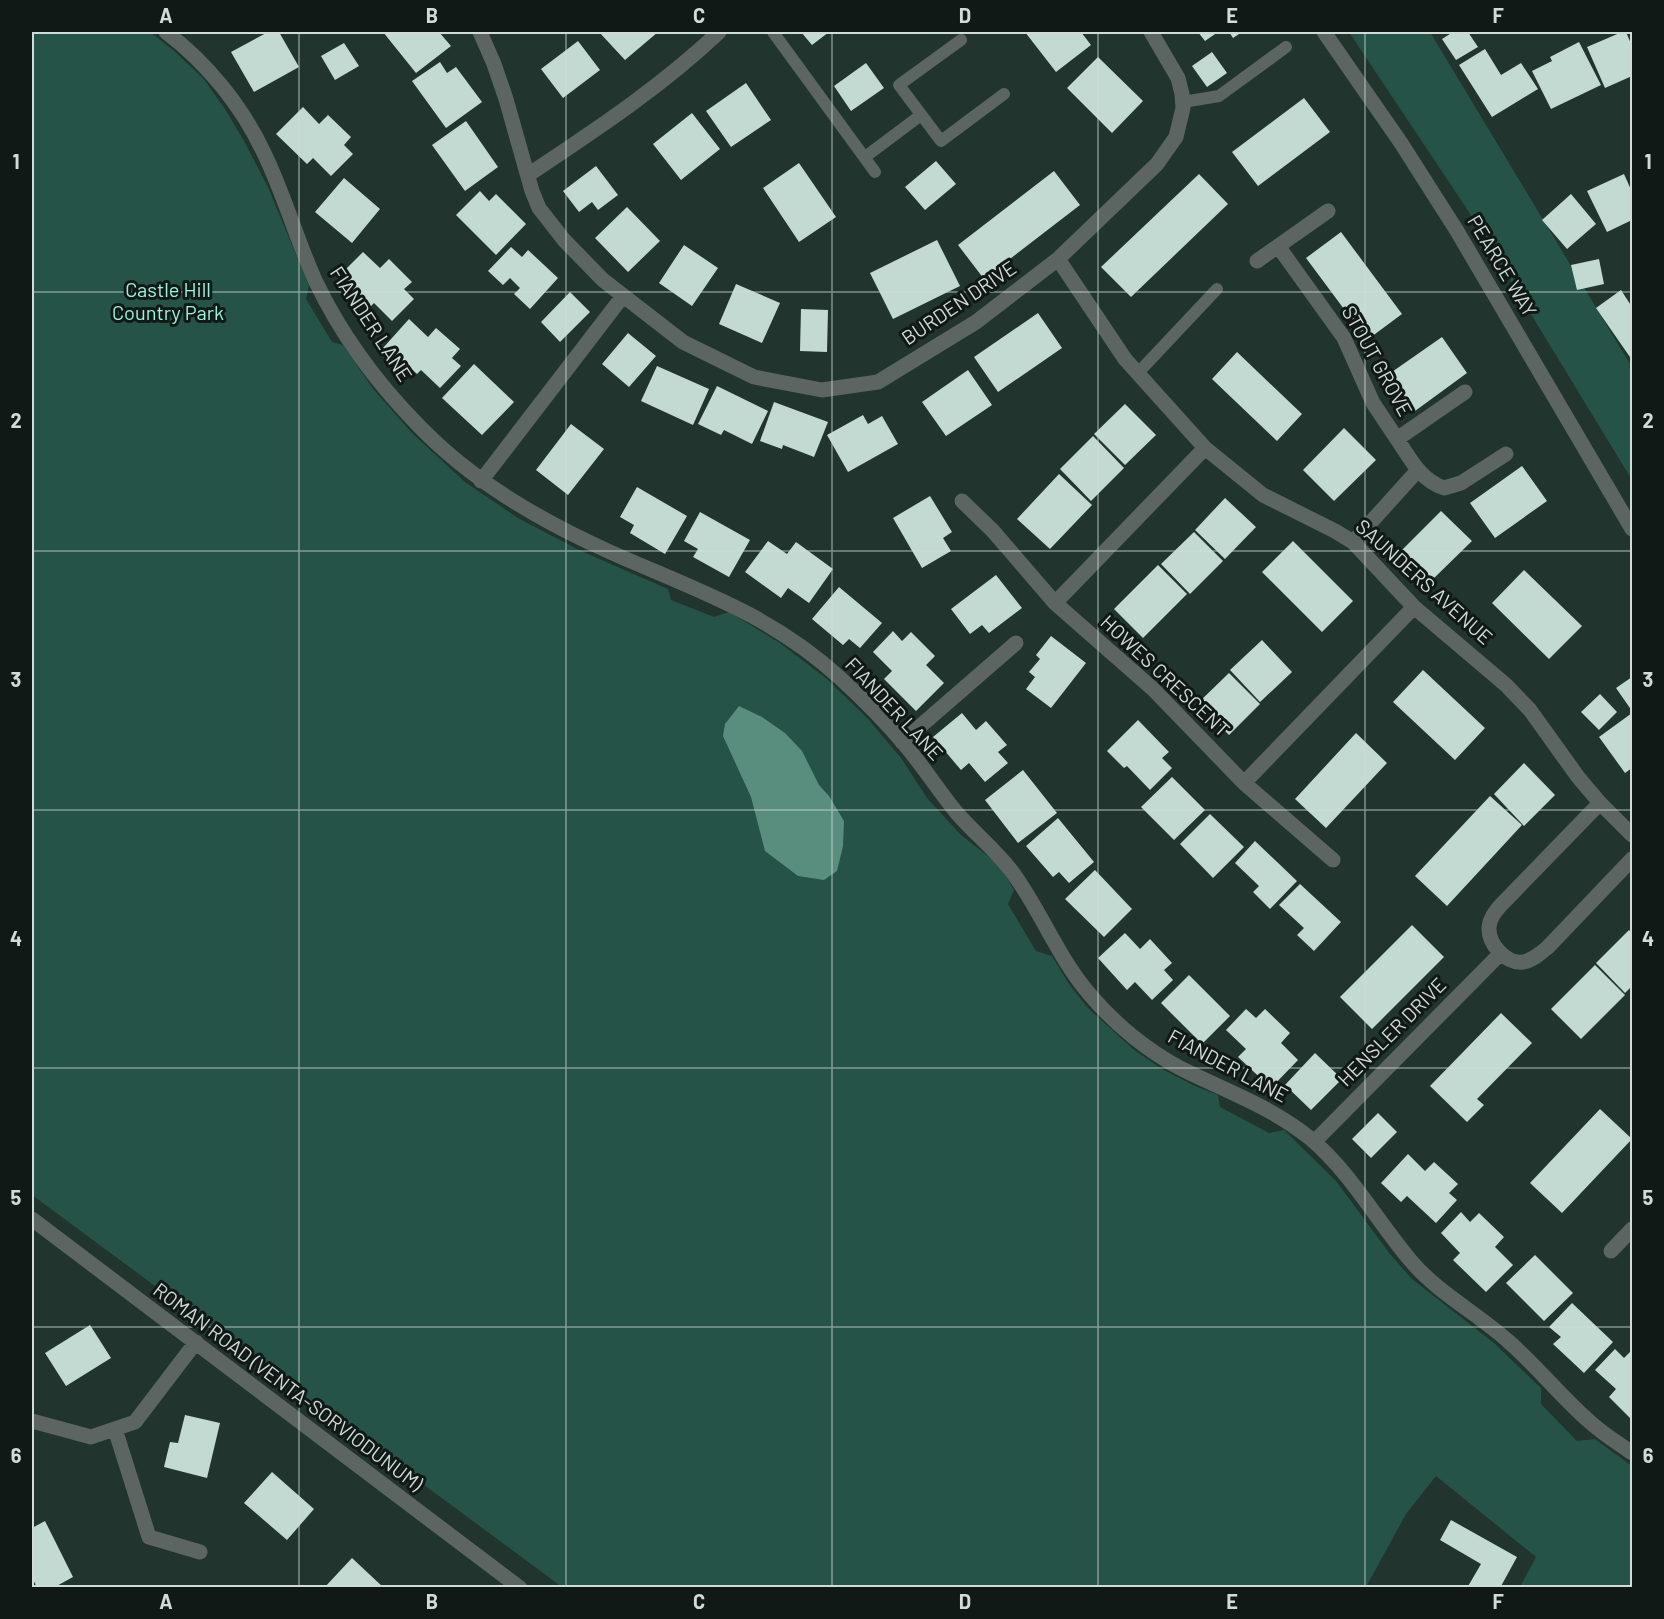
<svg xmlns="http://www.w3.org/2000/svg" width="1664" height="1619" viewBox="0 0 1664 1619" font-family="Barlow,sans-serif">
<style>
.green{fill:#255347}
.water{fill:#598d7e}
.building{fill:#c3dad3}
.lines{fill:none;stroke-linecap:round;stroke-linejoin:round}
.lane{stroke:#5c6562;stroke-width:12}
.street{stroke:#5c6562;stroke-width:15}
.grid{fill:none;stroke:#d1dcd9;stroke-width:1.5;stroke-opacity:0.55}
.labels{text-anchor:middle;stroke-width:6;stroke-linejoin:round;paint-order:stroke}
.street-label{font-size:20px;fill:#d1dcd9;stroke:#111917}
.park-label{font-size:20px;fill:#9cf2da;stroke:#111917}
.neatline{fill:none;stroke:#d1dcd9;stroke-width:2}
.grid-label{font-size:20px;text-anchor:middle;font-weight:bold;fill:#d1dcd9}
</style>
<rect width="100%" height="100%" fill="#21342e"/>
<path class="green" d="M32,32H150L173,50L203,78L225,109L244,141L268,187L309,286L306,299L332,342L343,345L374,390L412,433L465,482L518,518L579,550L668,589L671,600L714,617L729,612L780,643L827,679L868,719L901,758L927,798L961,835L993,860L1004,872L1014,890L1008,904L1036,951L1052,956L1069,984L1088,1008L1133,1049L1162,1069L1195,1086L1218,1095L1220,1107L1269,1133L1284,1130L1336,1181L1390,1254L1412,1279L1494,1343L1541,1388V1404L1577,1441L1595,1439L1632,1466V1587H1520L1536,1557L1436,1476L1406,1514L1366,1587H562L32,1195Z
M1349,32H1430L1632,367V480L1465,206Z"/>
<path class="water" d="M739,706L762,717L785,733L802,751L819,785L829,796L844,821L843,846L837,871L824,880L798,876L765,851L751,797L723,736L725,724Z"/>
<path class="building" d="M268,32H279L299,67L254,92L231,52Z
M383,32H439L451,46L416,73Z
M599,32H658L625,60Z
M801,32H829L812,45Z
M1025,32H1081L1091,45L1056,72Z
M1198,32H1218L1205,41Z
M1229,32H1242L1233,38Z
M1453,32H1468L1478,47L1456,60L1442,39Z
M1622,32H1626L1632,46V76L1605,88L1587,47Z
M578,41L600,70L563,98L541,69Z
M1579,42L1601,85L1551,109L1532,71L1552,61L1550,57Z
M344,43L359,66L335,80L321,56Z
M1485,49L1501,75L1521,63L1538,89L1492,117L1459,65Z
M1212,52L1227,73L1207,87L1192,66Z
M1098,57L1143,101L1112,133L1067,88Z
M440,62L447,73L456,67L482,102L446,128L412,81Z
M866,63L884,88L851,111L834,86Z
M746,83L771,120L731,147L706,111Z
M1304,98L1330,132L1258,186L1232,152Z
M303,107L319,124L328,115L351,137L344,145L353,154L331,176L313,158L307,164L276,134Z
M692,113L720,149L681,180L653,144Z
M466,121L498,167L465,191L432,145Z
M936,161L956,184L925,210L905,187Z
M799,163L836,217L799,242L763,188Z
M596,166L618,195L598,210L592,202L579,212L563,191Z
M1054,171L1080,205L984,279L958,245Z
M1199,174L1228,204L1131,297L1101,267Z
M1624,174L1632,192V220L1607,232L1587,191Z
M344,178L380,209L352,243L315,212Z
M480,191L489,201L496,194L526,224L496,255L456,215Z
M1571,194L1596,224L1567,249L1542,220Z
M627,207L660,241L628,272L595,238Z
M1341,232L1402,314L1367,340L1306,258Z
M937,240L960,286L893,319L870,273Z
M684,245L718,268L692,306L659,283Z
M511,247L522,257L528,250L558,278L530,309L514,294L520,288L510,278L503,285L488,271Z
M363,252L380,268L389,259L412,282L404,289L414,299L392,321L374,303L368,309L337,278Z
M1599,259L1604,284L1577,290L1571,265Z
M736,284L780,303L762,343L719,324Z
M1621,290L1632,307V360L1596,308Z
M570,292L590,312L560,342L541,322Z
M801,309L828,310L827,352L800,351Z
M1038,313L1062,348L998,392L974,357Z
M409,319L428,337L436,328L460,349L452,358L461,366L440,388L421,370L417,374L405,363L403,366L383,348Z
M628,333L656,356L629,387L602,364Z
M1442,337L1467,373L1415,411L1389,374Z
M1237,352L1302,414L1277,441L1212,379Z
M474,364L514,402L482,435L442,398Z
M657,366L709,389L693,425L641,401Z
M968,370L992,405L946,436L922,402Z
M717,386L768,411L752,444L724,430L721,435L698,424Z
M774,402L828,422L814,457L783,445L782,449L760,441Z
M1125,404L1156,435L1125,465L1094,434Z
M863,415L868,424L882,416L898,444L848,472L827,435Z
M571,424L604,449L568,495L536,470Z
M1344,428L1376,460L1334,501L1303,470Z
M1093,436L1124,468L1091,501L1060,469Z
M1522,466L1547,501L1495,538L1470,503Z
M1059,474L1092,505L1050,549L1017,519Z
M637,487L687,516L665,554L630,533L634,525L620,517Z
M930,496L952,532L943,538L951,551L922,568L893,518Z
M1225,498L1256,527L1225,559L1195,530Z
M1441,511L1472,541L1430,582L1400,552Z
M700,512L750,540L729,577L693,557L698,549L684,541Z
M1194,532L1223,561L1190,594L1161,564Z
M768,541L787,554L796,542L833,569L809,603L788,588L781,598L745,572Z
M1293,541L1353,601L1322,632L1262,572Z
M1158,565L1187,594L1143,638L1114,609Z
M1524,570L1582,626L1549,659L1492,603Z
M996,575L1022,608L989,633L982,625L970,634L951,609Z
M839,587L882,623L860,648L849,639L843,645L812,619Z
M893,631L902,641L911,632L935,656L926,665L944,683L916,711L884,679L892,671L873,652Z
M1051,636L1086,663L1051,708L1026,689L1035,677L1029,672L1040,659L1036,655Z
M1262,640L1292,672L1260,702L1230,670Z
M1423,670L1485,728L1455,760L1393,702Z
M1229,673L1260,704L1229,735L1198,703Z
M1632,677V711L1616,688Z
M1600,694L1617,712L1599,730L1581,712Z
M962,713L976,730L986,721L1007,745L998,752L1008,763L985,782L969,763L961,770L933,737Z
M1632,713V768L1625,773L1599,737Z
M1138,720L1169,752L1162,758L1172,768L1150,790L1127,766L1124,768L1107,751Z
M1356,733L1387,763L1326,828L1295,799Z
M1524,763L1555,795L1524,826L1494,794Z
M1023,770L1057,813L1018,843L985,800Z
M1172,777L1205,810L1174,840L1141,807Z
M1490,796L1522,825L1447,906L1415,876Z
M1210,814L1244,847L1213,878L1180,844Z
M1058,818L1094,862L1069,883L1059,872L1053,877L1026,846Z
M1255,841L1297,881L1270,909L1253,892L1259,886L1235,863Z
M1095,870L1132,909L1104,937L1065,899Z
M1300,884L1341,922L1314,951L1297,935L1304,928L1279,905Z
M1412,925L1444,957L1372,1029L1340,997Z
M1629,930L1632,934V986L1625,993L1596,963Z
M1125,933L1140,949L1150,939L1172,963L1164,970L1173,980L1152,1000L1135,982L1127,990L1098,958Z
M1595,965L1625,995L1581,1039L1551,1009Z
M1189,975L1230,1016L1202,1044L1161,1003Z
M1246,1009L1256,1018L1265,1009L1290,1033L1281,1043L1298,1060L1271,1088L1238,1057L1246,1049L1226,1030Z
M1501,1013L1532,1043L1477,1099L1484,1105L1467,1122L1430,1086Z
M1315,1053L1342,1079L1311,1110L1285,1085Z
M1600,1109L1632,1139L1562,1213L1530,1183Z
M1378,1113L1397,1132L1371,1158L1352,1139Z
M1408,1154L1425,1171L1434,1162L1458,1184L1449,1193L1457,1200L1436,1223L1407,1196L1401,1202L1381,1183Z
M1461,1212L1470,1222L1479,1213L1504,1237L1495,1247L1513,1265L1486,1292L1453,1260L1460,1253L1441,1233Z
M1535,1255L1573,1293L1544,1321L1506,1283Z
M1572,1303L1613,1342L1584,1373L1553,1344L1561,1337L1549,1327Z
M90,1325L111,1358L66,1386L45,1353Z
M1615,1349L1624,1358L1632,1350V1420L1609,1397L1616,1389L1595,1370Z
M185,1415L220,1423L207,1478L164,1467L170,1442L178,1443Z
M272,1472L314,1509L287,1540L244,1503Z
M1451,1520L1517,1557L1500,1588H1467L1481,1564L1440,1540Z
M45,1521L73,1577L53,1588H37L32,1577V1528Z
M352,1558L384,1588H324Z"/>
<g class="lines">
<path class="lane" d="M773,32L875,172
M961,40L899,85L941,141L1004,94
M1183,102L1219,96L1286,47
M865,157L921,115
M1137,374L1217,289"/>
<path class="street" d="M166,32C207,63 242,106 264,153C284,194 296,238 315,280C340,333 377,383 418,425C472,481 539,520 610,552C693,589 769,613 839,677C862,698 885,721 905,745C923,766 938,790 956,812C974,833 996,850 1013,873C1042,913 1059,960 1092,997C1116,1025 1149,1052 1182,1069C1226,1091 1272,1107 1311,1139C1351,1173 1377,1221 1411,1261C1438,1293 1477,1313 1508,1341C1537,1366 1561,1397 1590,1422C1603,1434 1618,1443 1632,1453
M480,32L494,64L506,99L532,191L539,208L564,240L603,280L683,342L754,377L822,390L878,382L976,322L1058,259L1157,164L1176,137L1183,108L1182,94L1178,78L1151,32
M1324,32L1401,143L1457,231L1632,529
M528,175C594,131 661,87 719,32
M1278,246L1344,338L1373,403L1397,439
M1058,259L1125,359L1205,448L1263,495L1335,531L1353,542L1414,607L1506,685L1530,710L1578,777L1600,803L1632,835
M1257,261L1328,211
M1465,392L1397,439C1410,458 1420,480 1444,488L1461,483L1506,454
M481,481L623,296
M962,501L993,531L1055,603L1153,689L1244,783L1414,607
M1353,542L1418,470
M1055,603L1205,448
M902,742L1016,643
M1244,783L1333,860
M1600,803L1500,906C1495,912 1490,918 1489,927C1488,944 1506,964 1523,962C1533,960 1541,953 1548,947L1632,859
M1314,1142L1501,953
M32,1219L520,1588
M1611,1251L1632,1229
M32,1421L91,1437L135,1422L196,1342
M115,1429L149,1537L200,1552"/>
</g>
<path class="grid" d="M299,32V1588M566,32V1588M832,32V1588M1098,32V1588M1365,32V1588M32,292H1632M32,551H1632M32,810H1632M32,1068H1632M32,1327H1632"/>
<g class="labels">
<g class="street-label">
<text transform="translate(1502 266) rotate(59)" y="7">PEARCE WAY</text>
<text transform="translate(959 303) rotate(-34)" y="7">BURDEN DRIVE</text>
<text transform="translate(371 324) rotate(57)" y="7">FIANDER LANE</text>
<text transform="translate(1377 361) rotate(61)" y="7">STOUT GROVE</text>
<text transform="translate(1424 582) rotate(42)" y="7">SAUNDERS AVENUE</text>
<text transform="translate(1165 676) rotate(43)" y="7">HOWES CRESCENT</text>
<text transform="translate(894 709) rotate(47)" y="7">FIANDER LANE</text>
<text transform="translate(1392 1032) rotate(-45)" y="7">HENSLER DRIVE</text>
<text transform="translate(1228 1066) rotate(28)" y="7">FIANDER LANE</text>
<text transform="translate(288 1387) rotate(37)" y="7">ROMAN ROAD (VENTA-SORVIODUNUM)</text>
</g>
<g class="park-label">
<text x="168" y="297">Castle Hill<tspan x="168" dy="23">Country Park</tspan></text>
</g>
</g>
<rect width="1664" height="1619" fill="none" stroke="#111917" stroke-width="66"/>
<rect x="33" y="33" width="1598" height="1553" class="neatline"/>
<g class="grid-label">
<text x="166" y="23">A</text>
<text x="432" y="23">B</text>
<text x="699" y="23">C</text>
<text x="965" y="23">D</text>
<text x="1232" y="23">E</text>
<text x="1498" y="23">F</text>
<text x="16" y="169">1</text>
<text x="1648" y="169">1</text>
<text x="16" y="428">2</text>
<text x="1648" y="428">2</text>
<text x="16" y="687">3</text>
<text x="1648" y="687">3</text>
<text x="16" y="946">4</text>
<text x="1648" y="946">4</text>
<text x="16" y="1205">5</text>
<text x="1648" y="1205">5</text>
<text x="16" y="1463">6</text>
<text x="1648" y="1463">6</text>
<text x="166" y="1609">A</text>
<text x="432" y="1609">B</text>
<text x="699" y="1609">C</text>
<text x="965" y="1609">D</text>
<text x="1232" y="1609">E</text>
<text x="1498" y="1609">F</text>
</g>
</svg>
